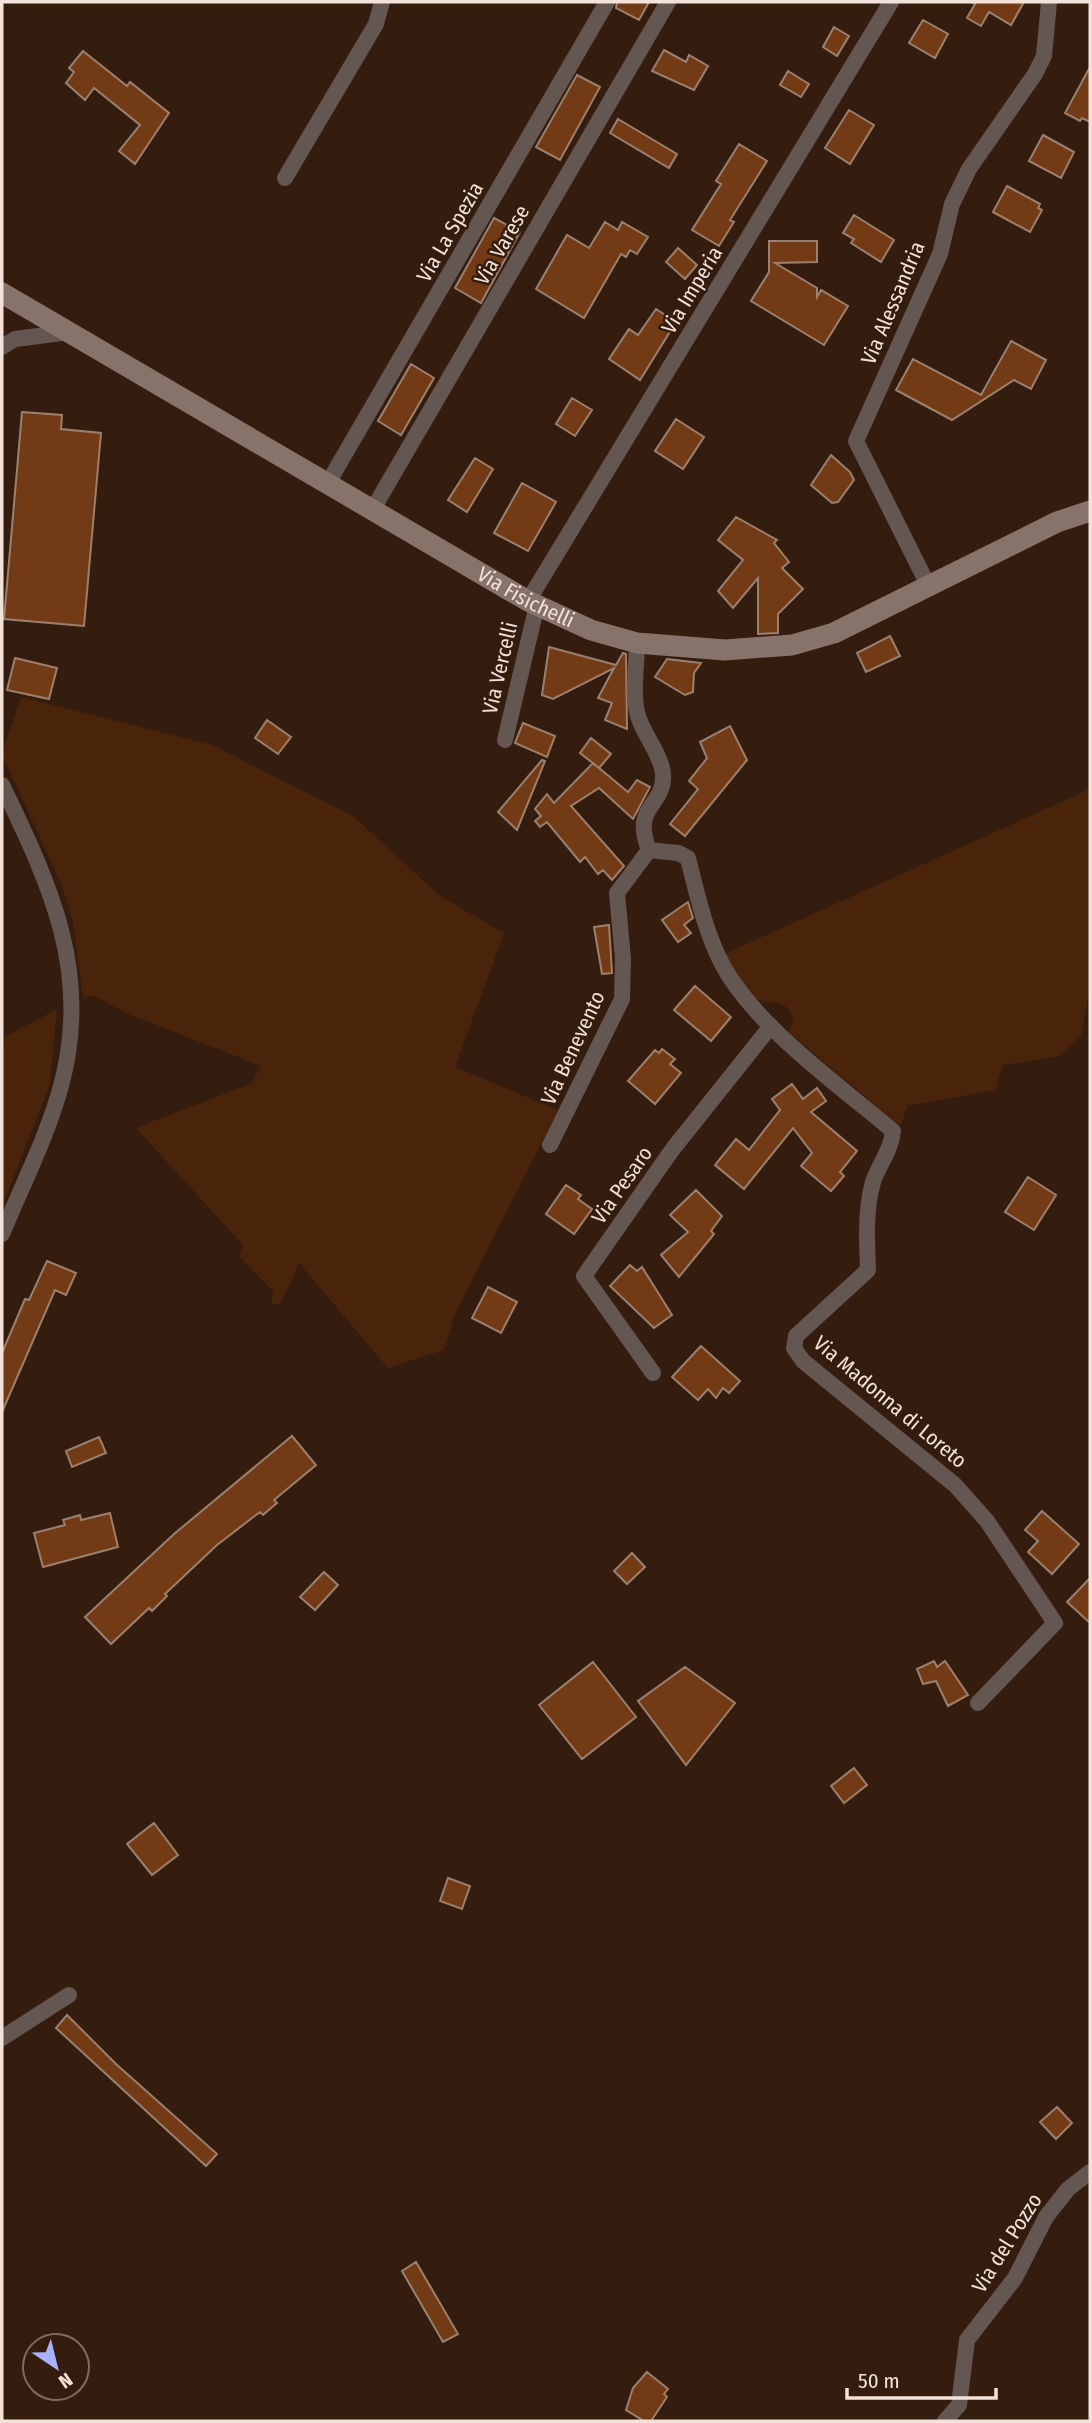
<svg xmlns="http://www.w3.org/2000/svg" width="1092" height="2423" viewBox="0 0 1092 2423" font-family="'Fira Sans Condensed',sans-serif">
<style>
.green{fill:#4a240a}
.building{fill:#723b16;stroke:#9c806f;stroke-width:2}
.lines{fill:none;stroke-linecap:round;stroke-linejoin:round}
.street{stroke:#645752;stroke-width:16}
.secondary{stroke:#88736b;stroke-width:21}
.labels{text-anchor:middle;stroke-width:5;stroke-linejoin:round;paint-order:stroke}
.street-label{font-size:21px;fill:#f2e2d9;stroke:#341d0f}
</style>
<rect width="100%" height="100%" fill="#341d0f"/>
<path class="green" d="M21,697L212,745L353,816L440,896L504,933L455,1067L558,1110L455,1314L444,1350L388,1368L299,1263L281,1303L271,1305L273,1291L239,1256L243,1245L136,1128L252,1083L261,1066L126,1013L94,995L83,998L73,922L61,884L2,754Z
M1090,789V988L1081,1036L1059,1056L1003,1065L995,1090L908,1106L900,1126L788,1032L793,1021C789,996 769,1006 753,998L722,955Z
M57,1009L50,1084L2,1207V1053L5,1037Z"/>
<path class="building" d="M617,2H649L639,20L616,8Z
M971,2H1024L1011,25L989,12L981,26L967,18L975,4Z
M923,20L948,34L935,58L909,43Z
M834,27L849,36L837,56L823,47Z
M664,50L686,62L689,55L708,66L694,90L652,71Z
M83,51L127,86L130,82L169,113L135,164L119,151L140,125L94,88L85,100L66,83L74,72L69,68Z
M1090,67V122L1082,118L1080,121L1065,113Z
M788,71L809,84L801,97L780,85Z
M577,75L600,87L560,160L536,147Z
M849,110L874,125L850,164L825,148Z
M618,119L677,154L669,168L610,133Z
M1043,135L1074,152L1061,178L1029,161Z
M739,144L767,161L730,220L734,222L719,246L692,230L721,184L716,181Z
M1007,186L1040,204L1038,208L1042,210L1030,232L993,212Z
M854,215L894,240L881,262L851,243L854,239L843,233Z
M494,218L520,232L481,303L455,288Z
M605,222L618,230L622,222L648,237L637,254L630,250L626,257L621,254L584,318L536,289L567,235L589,248Z
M769,241H817V262L775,263L817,288V297L821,290L848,306L824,345L751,301L769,272Z
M678,248L697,265L685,279L666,262Z
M656,309L676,322L640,380L609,359L629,329L638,335Z
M1011,341L1046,360L1031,389L1014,380L952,420L896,390L913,359L981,395Z
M411,364L434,378L401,435L378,421Z
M572,398L592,410L575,436L556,424Z
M22,412L62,415L61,429L101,433L84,626L4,619Z
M676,419L704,437L683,469L655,451Z
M831,455L850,472L854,480L838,502L832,503L811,485Z
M475,458L493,469L467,512L448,500Z
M522,483L556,502L528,551L494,533Z
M736,517L777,540L774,543L789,562L782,568L803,589L778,614V633L758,634V578L733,608L718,591L743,560L718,540Z
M890,636L900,656L866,672L857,653Z
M549,647L616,665L623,653L626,654L627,729L605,720L612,703L598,698L614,668L553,699L542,695Z
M15,658L57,668L49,699L7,690Z
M667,659L701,663L694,673L693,692L685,695L655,677Z
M267,720L291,737L278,754L255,738Z
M523,723L555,736L547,757L515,743Z
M730,726L747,760L685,836L670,824L698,789L689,781L707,758L700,742Z
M591,738L611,754L599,768L580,753Z
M542,760L545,761L517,830L498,812Z
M593,763L628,792L637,780L650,787L633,819L599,788L571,806L624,866L612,880L603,870L598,874L585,857L580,862L547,822L540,827L535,821L541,816L535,809L547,794L554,803Z
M688,902L693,918L684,925L691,933L678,942L662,920Z
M609,925L612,973L602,974L594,927Z
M695,986L731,1017L711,1041L674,1010Z
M662,1049L675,1059L670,1064L681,1073L655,1104L628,1081L655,1050L659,1053Z
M792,1084L803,1099L817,1088L826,1101L811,1112L857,1151L840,1172L844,1176L831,1191L801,1166L812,1153L793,1128L744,1189L715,1165L736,1139L749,1150L780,1110L772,1099Z
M1028,1177L1056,1195L1034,1230L1005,1212Z
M566,1185L581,1195L578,1199L592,1209L574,1234L546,1214Z
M696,1190L722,1216L711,1231L714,1234L679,1277L661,1255L688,1232L670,1215Z
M47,1261L76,1273L66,1295L55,1290L2,1412V1353L25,1299L29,1300Z
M630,1265L637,1271L642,1267L672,1315L654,1328L610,1286Z
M488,1287L517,1302L501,1333L472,1318Z
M701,1346L740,1381L729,1393L723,1388L716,1398L708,1389L698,1400L672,1377Z
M292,1436L316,1465L274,1500L277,1503L263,1515L260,1512L217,1545L165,1594L167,1596L152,1611L149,1608L111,1644L85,1617L174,1534Z
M99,1437L106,1453L72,1467L66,1451Z
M1042,1511L1079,1544L1052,1574L1028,1552L1038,1541L1025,1530Z
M110,1513L118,1547L43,1567L34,1533L65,1525L63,1520L80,1515L81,1520Z
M632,1553L645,1567L627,1584L614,1571Z
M324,1572L338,1585L315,1610L300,1597Z
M1090,1578V1623L1067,1602Z
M934,1661L937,1667L945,1661L968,1695L948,1706L936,1681L923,1684L917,1669Z
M593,1662L636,1717L582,1759L539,1705Z
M685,1667L735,1703L686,1765L638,1701Z
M854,1768L867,1785L844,1803L831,1786Z
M154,1823L178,1855L152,1875L127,1844Z
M448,1878L470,1886L462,1909L440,1901Z
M67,2015L116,2064L217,2154L206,2166L56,2028Z
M1057,2107L1072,2123L1056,2139L1040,2122Z
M416,2262L458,2334L443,2342L402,2271Z
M647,2372L668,2389L664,2394L667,2397L651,2421H644L626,2410L633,2388Z"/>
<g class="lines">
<path class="street" d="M285,178L376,24L382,2
M2,347L15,339L70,332
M328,483L607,2
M373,509L668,2
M928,585L856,441L940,254L952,204L969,169L1035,74L1044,56L1049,2
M528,601L891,2
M637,643C637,666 631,697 639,719C645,736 662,757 663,774C665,807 631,805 649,850L678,853L688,858C697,894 705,931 722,964C756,1027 839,1085 893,1131C891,1151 879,1164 873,1182C865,1210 867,1241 868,1270L796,1336L794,1348L803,1361L955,1485L987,1521L1055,1623L978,1703
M505,740L537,605
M2,785C50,885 92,972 61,1086C47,1137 22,1186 2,1234
M550,1145L622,999L623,959L617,893L649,850
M653,1373L584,1276L672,1150L771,1026
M2,2038L69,1995
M945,2421L959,2405L967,2340L1015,2278L1046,2217L1068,2189L1090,2172"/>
<path class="secondary" id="s1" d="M2,293L528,601L591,630L637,643L725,650L792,645L834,633L1057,522L1090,511"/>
</g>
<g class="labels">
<g class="street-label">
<text transform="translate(450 232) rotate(-60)" y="7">Via La Spezia</text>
<text transform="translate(502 245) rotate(-60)" y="7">Via Varese</text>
<text transform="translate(692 290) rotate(-59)" y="7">Via Imperia</text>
<text transform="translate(893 303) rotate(-67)" y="7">Via Alessandria</text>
<text dy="7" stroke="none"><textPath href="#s1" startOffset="606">Via Fisichelli</textPath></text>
<text transform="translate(500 668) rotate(-77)" y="7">Via Vercelli</text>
<text transform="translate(573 1048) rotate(-65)" y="7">Via Benevento</text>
<text transform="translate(622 1185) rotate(-55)" y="7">Via Pesaro</text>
<text transform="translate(890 1402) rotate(40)" y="7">Via Madonna di Loreto</text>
<text transform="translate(1007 2243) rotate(-58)" y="7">Via del Pozzo</text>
</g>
</g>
<rect width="1092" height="2423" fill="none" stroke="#f2e2d9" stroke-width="7"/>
<g transform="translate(56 2367) rotate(145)"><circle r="33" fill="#341d0f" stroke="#806c60" stroke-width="2"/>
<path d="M0-5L12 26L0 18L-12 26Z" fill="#a9b0fc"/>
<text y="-10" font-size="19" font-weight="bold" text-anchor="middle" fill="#f2e2d9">N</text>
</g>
<path d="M847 2388v10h149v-10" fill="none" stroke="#f2e2d9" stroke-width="3.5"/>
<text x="858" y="2388" font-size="21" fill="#f2e2d9" stroke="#341d0f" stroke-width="5" paint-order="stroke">50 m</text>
</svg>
